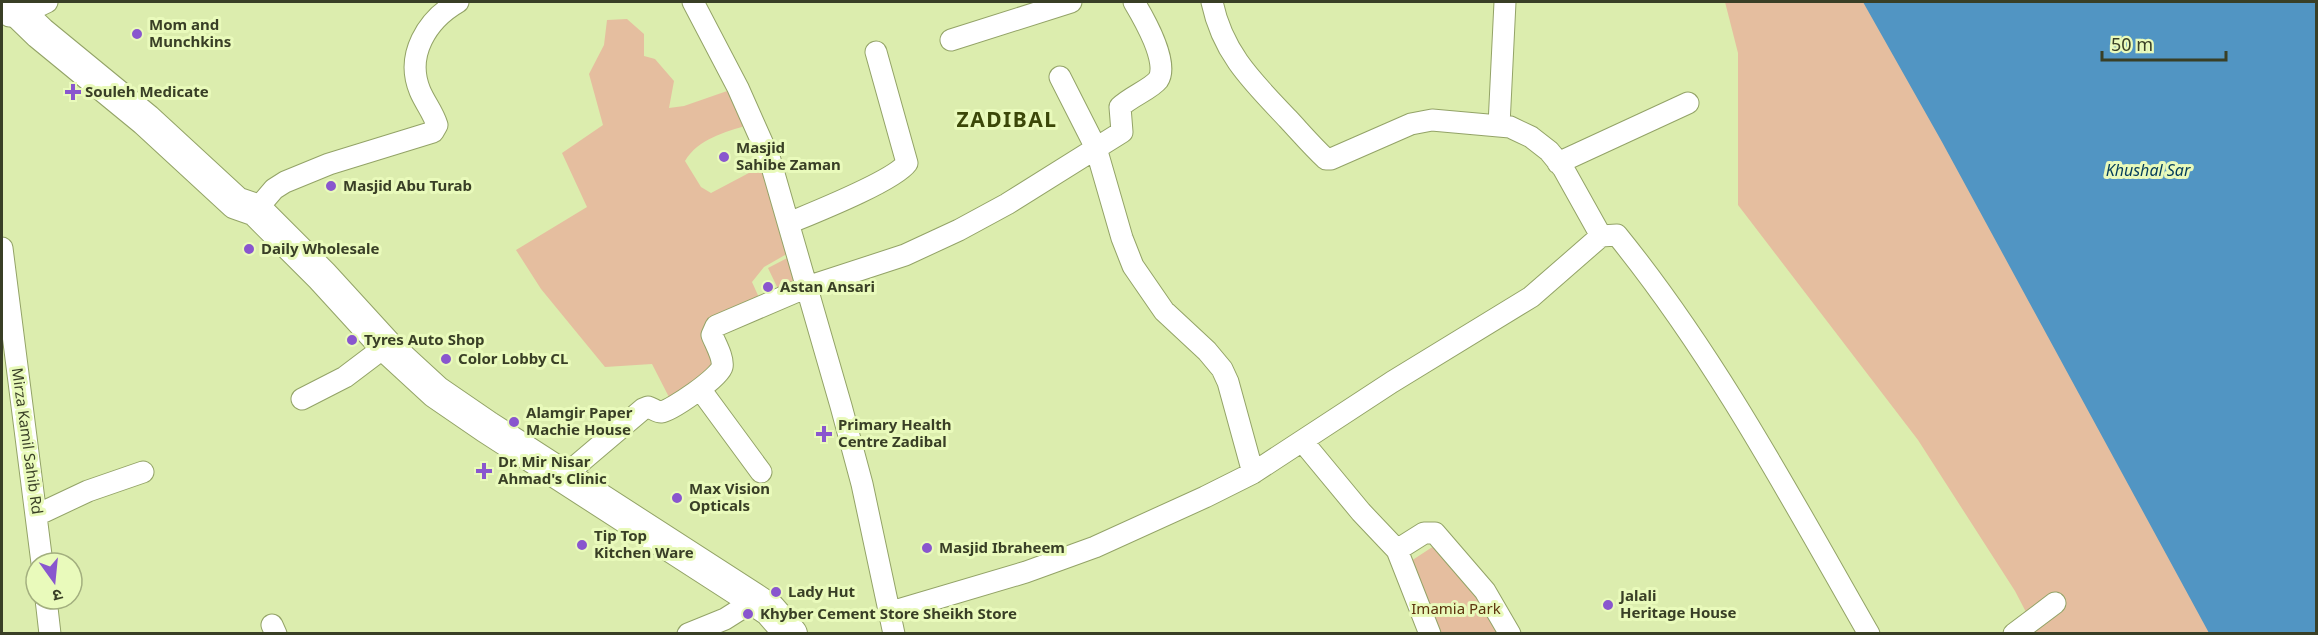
<svg xmlns="http://www.w3.org/2000/svg" width="2318" height="635" viewBox="0 0 2318 635" font-family="'Noto Sans','Noto Sans Devanagari',sans-serif">
<style>
.green{fill:#e5be9f}
.water{fill:#5195c3}
.lines{fill:none;stroke-linecap:round;stroke-linejoin:round}
.minor-casing{stroke:#93a367;stroke-width:23}
.highway-casing{stroke:#93a367;stroke-width:34}
.minor{stroke:#fff;stroke-width:21}
.highway{stroke:#fff;stroke-width:32}
.poi-dot{fill:#8956ce;stroke:#e9fabb;stroke-width:2}
.labels{text-anchor:middle;stroke-width:6;stroke-linejoin:round;paint-order:stroke}
.poi-label{font-size:15px;font-weight:bold;fill:#393f26;stroke:#e9fabb;text-anchor:start}
.street-label{font-size:15px;fill:#393f26;stroke:#e9fabb}
.park-label{font-size:15px;fill:#5c340d;stroke:#e9fabb}
.water-label{font-size:16px;font-style:italic;fill:#023c5b;stroke:#e9fabb}
.district-label{font-size:21px;font-weight:bold;letter-spacing:1.5px;fill:#3b4708;stroke:#e9fabb}
</style>
<rect width="100%" height="100%" fill="#dcedae"/>
<path class="green" d="M1725,2H2316V633H2037L2015,591L1918,440L1738,205V53Z
M627,19L644,34V56L655,59L674,81L669,108L684,106L730,90L748,125C725,132 698,139 685,161L701,187L711,193L766,164L792,251L764,267L752,282L761,302L716,320V370L671,401L652,364L605,367L541,289L516,250L587,207L562,153L603,125L589,74L604,45L607,20Z
M795,254L805,286L780,293L768,268Z
M1437,544L1503,633H1440L1411,561Z"/>
<path class="water" d="M1863,2H2316V633H2209L1942,142Z"/>
<g class="lines">
<g class="minor-casing">
<path id="minor" d="M693,2L738,88L770,160L841,406L862,484L894,634
M1212,2C1223,54 1253,82 1288,119C1301,133 1313,147 1326,159H1331L1411,124L1432,120L1510,127L1531,137L1549,151L1563,168L1601,236
M9,16L20,15L47,2
M951,40L1071,2
M1060,77L1096,148L1122,238L1133,266L1164,311L1207,351L1222,369L1228,382L1253,473
M1499,125L1505,2
M1558,163L1688,103
M256,210L274,189L285,182L329,164L433,132L437,125C433,112 425,103 420,91C405,55 427,20 458,2
M789,223C813,213 894,181 907,163L876,52
M2,248L42,563
M700,389L761,472
M302,399L345,377L386,346
M1303,442L1361,512L1397,550L1430,634
M564,476L643,409L648,407C652,408 657,412 661,412C671,411 720,377 722,367C724,358 715,343 712,335L716,326L807,287L905,255L959,230L1007,204L1122,132L1120,107C1130,97 1151,89 1158,80C1170,63 1143,17 1134,2
M37,515L88,491L143,472
M1397,550L1424,533H1435L1485,591L1510,634
M46,599L50,634
M891,612L1026,572L1095,547L1205,497L1253,473L1392,382L1531,297L1601,236L1617,235C1716,357 1791,498 1869,634
M272,625L276,634
M688,634L725,619L755,600
M2014,634L2055,603"/>
</g>
<g class="highway-casing">
<path id="highway" d="M8,2L40,33L146,120L236,203L256,210L322,276L386,346L436,392L487,427L755,600L770,610L791,634"/>
</g>
<use href="#minor" class="minor"/>
<use href="#highway" class="highway"/>
</g>
<g class="poi-dot">
<circle cx="137" cy="34" r="6"/>
<path d="M70 83h6v6h6v6h-6v6h-6v-6h-6v-6h6z"/>
<circle cx="724" cy="157" r="6"/>
<circle cx="331" cy="186" r="6"/>
<circle cx="249" cy="249" r="6"/>
<circle cx="768" cy="287" r="6"/>
<circle cx="352" cy="340" r="6"/>
<circle cx="446" cy="359" r="6"/>
<circle cx="514" cy="422" r="6"/>
<path d="M821 425h6v6h6v6h-6v6h-6v-6h-6v-6h6z"/>
<path d="M481 462h6v6h6v6h-6v6h-6v-6h-6v-6h6z"/>
<circle cx="677" cy="498" r="6"/>
<circle cx="582" cy="545" r="6"/>
<circle cx="927" cy="548" r="6"/>
<circle cx="776" cy="592" r="6"/>
<circle cx="1608" cy="605" r="6"/>
<circle cx="748" cy="614" r="6"/>
</g>
<g class="labels">
<g class="poi-label">
<text x="149" y="30">Mom and<tspan x="149" dy="17">Munchkins</tspan></text>
<text x="85" y="97">Souleh Medicate</text>
<text x="736" y="153">Masjid<tspan x="736" dy="17">Sahibe Zaman</tspan></text>
<text x="343" y="191">Masjid Abu Turab</text>
<text x="261" y="254">Daily Wholesale</text>
<text x="780" y="292">Astan Ansari</text>
<text x="364" y="345">Tyres Auto Shop</text>
<text x="458" y="364">Color Lobby CL</text>
<text x="526" y="418">Alamgir Paper<tspan x="526" dy="17">Machie House</tspan></text>
<text x="838" y="430">Primary Health<tspan x="838" dy="17">Centre Zadibal</tspan></text>
<text x="498" y="467">Dr. Mir Nisar<tspan x="498" dy="17">Ahmad's Clinic</tspan></text>
<text x="689" y="494">Max Vision<tspan x="689" dy="17">Opticals</tspan></text>
<text x="594" y="541">Tip Top<tspan x="594" dy="17">Kitchen Ware</tspan></text>
<text x="939" y="553">Masjid Ibraheem</text>
<text x="788" y="597">Lady Hut</text>
<text x="1620" y="601">Jalali<tspan x="1620" dy="17">Heritage House</tspan></text>
<text x="760" y="619">Khyber Cement Store Sheikh Store</text>
</g>
<g class="street-label">
<text transform="translate(27 441) rotate(82)" y="5">Mirza Kamil Sahib Rd</text>
</g>
<g class="park-label">
<text x="1456" y="614">Imamia Park</text>
</g>
<g class="water-label">
<text x="2148" y="176">Khushal Sar</text>
</g>
<g class="district-label">
<text x="1007" y="127">ZADIBAL</text>
</g>
</g>
<rect width="2318" height="635" fill="none" stroke="#393f26" stroke-width="6"/>
<g transform="translate(54 581) rotate(165)"><circle r="28" fill="#e9fabb" stroke="#a3af7f" stroke-width="1.5"/>
<path d="M0-4.5L10 22L0 15L-10 22Z" fill="#8956ce"/>
<text y="-9" font-size="16" font-weight="bold" text-anchor="middle" fill="#393f26">उ</text>
</g>
<path d="M2102 51v9h124v-9" fill="none" stroke="#393f26" stroke-width="3"/>
<text x="2111" y="51" font-size="18" fill="#393f26" stroke="#e9fabb" stroke-width="4.5" paint-order="stroke">50 m</text>
</svg>
